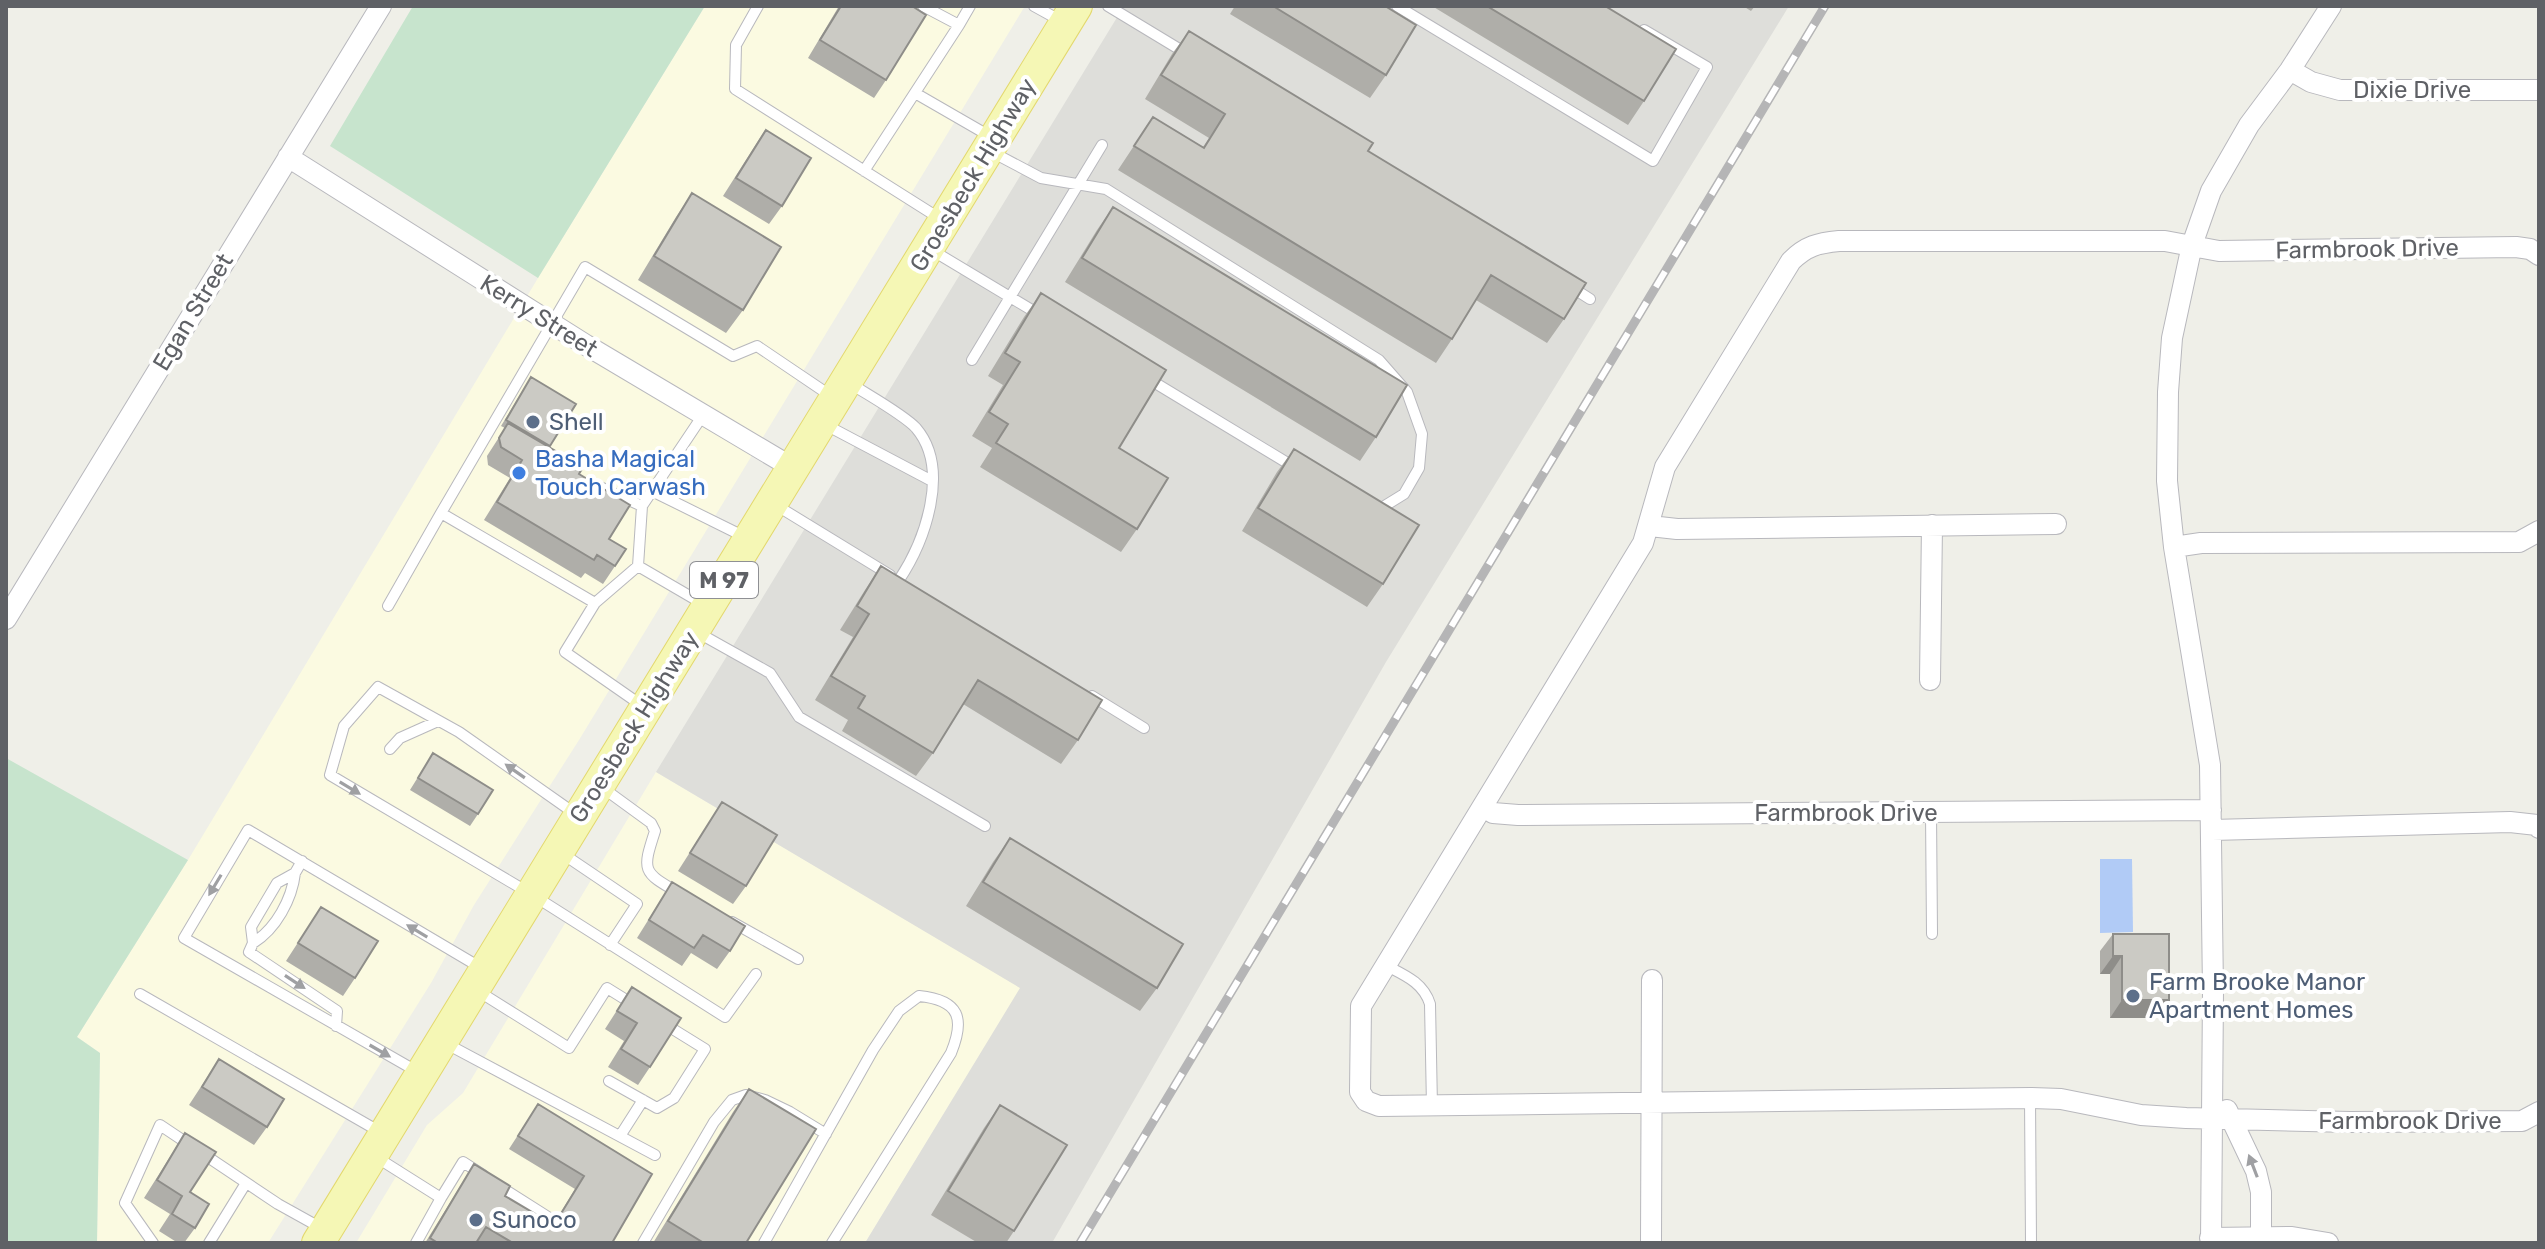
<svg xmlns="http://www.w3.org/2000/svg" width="2545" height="1249" viewBox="0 0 2545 1249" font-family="Rubik,sans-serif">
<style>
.commercial{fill:#fbfae1}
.industrial{fill:#dededa}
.green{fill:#c7e4cd}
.water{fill:#b1cbf6}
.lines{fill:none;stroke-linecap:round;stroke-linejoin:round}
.service-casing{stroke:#b8b8bd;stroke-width:12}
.minor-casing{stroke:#b8b8bd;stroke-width:22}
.primary-casing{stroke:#e3d86d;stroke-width:34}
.service{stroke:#fff;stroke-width:10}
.minor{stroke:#fff;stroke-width:20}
.primary{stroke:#f5f7b5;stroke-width:32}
.rail-casing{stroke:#b5b5b6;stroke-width:9}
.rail{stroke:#fff;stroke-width:6;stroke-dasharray:18;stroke-linecap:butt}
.wall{fill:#afaea9}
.shaded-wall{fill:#8e8d89}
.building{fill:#cbcac4;stroke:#8e8d89;stroke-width:2}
.oneway{fill:#9fa0a3}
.service-dot{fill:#5c6f8a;stroke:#fff;stroke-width:3}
.shop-dot{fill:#3f7fe0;stroke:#fff;stroke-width:3}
.labels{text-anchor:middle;stroke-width:8;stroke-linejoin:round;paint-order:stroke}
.shield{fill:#fff;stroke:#8f9094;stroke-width:2}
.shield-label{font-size:22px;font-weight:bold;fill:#5f6166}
.street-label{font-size:24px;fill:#5f6166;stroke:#fff}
.service-label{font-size:24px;fill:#4e5e75;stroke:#fff;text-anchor:start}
.shop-label{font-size:24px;fill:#366cbe;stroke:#fff;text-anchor:start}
</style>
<rect width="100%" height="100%" fill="#efefe8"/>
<path class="commercial" d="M705,6H1025L579,740L474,905L431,983L268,1243H97L100,1053L77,1037L188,860L538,278Z
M656,772L1021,988L865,1243H356L427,1125L463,1093Z"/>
<path class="industrial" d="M1124,6H1789L1386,662L1052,1243H865L1020,988L656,772Z"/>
<path class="green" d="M413,6H705L538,278L330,146Z
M6,758L188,860L77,1037L100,1053L97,1243H6Z"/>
<path class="water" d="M2100,859H2132L2133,932L2100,933Z"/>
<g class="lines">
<g class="service-casing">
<path id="service" d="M758,6L736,45L735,89L939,218
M923,6L959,25L970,6
M1034,6L1063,22
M1108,6L1189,55
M1397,6L1653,161L1707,67L1644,30
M915,93L993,138
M990,151L1041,178L1106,189L1379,360L1407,392L1422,434L1419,468L1404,494L1378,510
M864,171L959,25
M930,249L1040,315
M1568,285L1590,299
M972,360L1102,145
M1147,378L1294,467
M848,382C866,394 903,414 916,428C951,469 925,541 899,580
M824,424L932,481
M589,482L642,506
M652,491L747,538
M774,504L890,575
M441,513L585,267L733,356L757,346L831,396
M638,566L705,605
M595,603L638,566L642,506L703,415
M388,606L441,513L595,603L565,652L644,707
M695,631L770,673L799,717L985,826
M1092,696L1144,728
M390,749L400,738L438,721
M603,788L651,823L655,831C642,871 642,872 679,893
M1931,812L1932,934
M577,815L459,732L378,687L344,726L330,775L531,894L725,1017L756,974
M563,854L637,904L610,945
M302,861L295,873L277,883L251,927L253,943L249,952L337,1011L336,1026
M732,922L798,959
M253,943C276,929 292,899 295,873
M1385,965C1404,975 1423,982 1430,1004L1432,1106
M478,991L569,1048L607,988L636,1006
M140,994L382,1133
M445,1043L655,1155
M418,1072L184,938L248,830L483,969
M609,1081L657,1108L674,1098L705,1049L663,1023
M2030,1098L2031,1243
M620,1136L643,1100
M376,1157L441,1198L416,1243
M496,1184L548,1217
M441,1198L463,1162L483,1175
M153,1243L125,1203L160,1125L278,1204L323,1229
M209,1243L246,1183
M643,1243L714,1122L732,1100L746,1095L765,1100L790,1112L826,1134
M764,1243L873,1050L899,1011L919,996C960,1000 965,1019 951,1053L832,1243"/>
</g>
<g class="minor-casing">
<path id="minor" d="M2290,70L2311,82L2340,90H2539
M288,157L586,345L793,468
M2539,255L2530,249L2516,247L2219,251L2165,241H1839C1818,243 1806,246 1791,261L1665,467L1643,543L1361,1006L1360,1092L1366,1101L1379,1106L2030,1098L2061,1099L2141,1115L2186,1118L2350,1122L2522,1121L2539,1112
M1650,526L1677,529L2056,524
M2174,547L2201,543L2519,542L2539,531
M6,619L381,6
M1930,680L1932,525
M1483,807L1493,813L1518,815L2211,810
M2212,830L2510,822L2537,825L2539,828
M2227,1110L2256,1171L2261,1192V1243
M2210,1238L2292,1237L2328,1243
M1651,1243L1652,980
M2211,1243L2213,991L2210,765L2174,547L2167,481L2168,392L2172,338L2192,245L2211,191L2249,125L2290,70L2331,6"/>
</g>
<g class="primary-casing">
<path id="primary" d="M318,1243L1076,6"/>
</g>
<use href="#service" class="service"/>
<use href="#minor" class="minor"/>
<use href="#primary" class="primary"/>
<g class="rail-casing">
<path id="rail" d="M1080,1243L1825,6"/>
</g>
<use href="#rail" class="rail"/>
</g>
<path class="wall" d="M839,6H912L886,80L874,98L808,58Z
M1235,6H1385L1386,75L1370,98L1230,14Z
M1432,6H1605L1644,101L1628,125Z
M1743,6H1755L1751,11Z
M1189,31L1368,151L1564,319L1547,343L1476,300L1452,339L1436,363L1118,170L1153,117L1203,147L1209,138L1145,99L1172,54Z
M765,130L782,206L769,224L723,196Z
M692,193L743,310L726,333L638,280L676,217Z
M1113,207L1376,437L1360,461L1065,282L1097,230Z
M1041,293L1119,448L1137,529L1121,552L980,467L992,448L972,436L1003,385L988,376L1024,317Z
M531,377L549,447L579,474L609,539L615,566L603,584L585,573L581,578L484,520L510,478L488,465L487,456L505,428L501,426Z
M1294,449L1383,584L1367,607L1242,531L1277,472Z
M881,566L1078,740L1061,764L963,704L933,753L916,776L842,731L848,720L815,700L853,637L840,630L865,590Z
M433,753L478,814L470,826L410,790Z
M722,802L746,886L733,904L678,871Z
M1010,838L1157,988L1140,1011L966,906L993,862Z
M672,882L730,951L717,969L691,953L682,966L637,938Z
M321,907L355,978L343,996L286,961Z
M2113,934L2169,1000L2156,1018H2110V974H2100V951Z
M632,987L650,1067L638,1085L608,1067L624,1041L605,1029Z
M219,1059L267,1127L254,1145L189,1105Z
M749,1089L746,1243H653L733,1112Z
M538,1104L652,1174L612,1243H481L477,1241L476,1243H425L474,1164L505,1196L553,1225L575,1189L509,1149Z
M1000,1105L1014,1231L1006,1243H978L931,1215L984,1128Z
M185,1133L195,1228L184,1243H178L159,1231L170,1214L144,1198Z"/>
<path class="shaded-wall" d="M2113,956H2122L2110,974H2100Z
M2122,1000H2169L2156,1018H2110Z"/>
<path class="building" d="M841,6H912L926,15L886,80L820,40Z
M1273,6H1385L1416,25L1386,75Z
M1487,6H1605L1676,49L1644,101Z
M1189,31L1373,143L1368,151L1586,283L1564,319L1491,275L1452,339L1134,146L1153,117L1204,148L1225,114L1161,75Z
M766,130L811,158L782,206L736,178Z
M692,193L781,247L743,310L654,256Z
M1113,207L1407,385L1376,437L1082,258Z
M1041,293L1166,370L1119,448L1168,478L1137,529L996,443L1008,424L989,412L1020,362L1005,353Z
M531,377L576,404L550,446L506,420Z
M508,423L583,467L579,474L630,505L609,539L626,549L615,566L597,555L594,560L497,502L522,460L501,447L499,438Z
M1294,449L1419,525L1383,584L1258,508Z
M881,566L1102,700L1078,740L978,680L933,753L858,708L865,696L831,676L869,614L857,606Z
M433,753L493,790L478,814L418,778Z
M722,802L777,835L746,886L690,853Z
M1010,838L1183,944L1157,988L983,882Z
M672,882L745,926L730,951L703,935L694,948L649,920Z
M321,907L378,941L355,978L298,943Z
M2113,934H2169V1000H2122V956H2113Z
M632,987L681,1018L650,1067L621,1049L637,1023L617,1011Z
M219,1059L284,1099L267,1127L202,1087Z
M749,1089L816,1129L746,1243H704L668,1221Z
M538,1104L652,1174L612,1243H513L486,1227L476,1243H438L430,1238L474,1164L510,1186L505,1196L554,1225L584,1176L518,1136Z
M1000,1105L1067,1145L1014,1231L948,1191Z
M185,1133L216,1152L190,1192L209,1204L195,1228L172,1214L182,1196L157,1180Z"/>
<defs><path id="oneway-solid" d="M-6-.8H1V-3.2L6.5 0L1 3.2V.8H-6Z" transform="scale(2)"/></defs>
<g class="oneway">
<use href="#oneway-solid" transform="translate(515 771) rotate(-145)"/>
<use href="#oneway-solid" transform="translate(350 788) rotate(31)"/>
<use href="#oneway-solid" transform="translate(215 885) rotate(121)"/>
<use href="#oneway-solid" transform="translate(417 931) rotate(-149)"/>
<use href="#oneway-solid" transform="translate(295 982) rotate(33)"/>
<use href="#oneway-solid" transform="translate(380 1051) rotate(30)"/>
<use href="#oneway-solid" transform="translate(2253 1166) rotate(-111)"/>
</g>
<g class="service-dot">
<circle cx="533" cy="422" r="8"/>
<circle cx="2133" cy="996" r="8"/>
<circle cx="476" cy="1220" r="8"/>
</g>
<circle class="shop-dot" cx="519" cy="473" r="8"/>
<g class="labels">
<rect class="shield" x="690" y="562" width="68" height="36" rx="6"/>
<g class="shield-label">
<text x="724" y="588">M 97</text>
</g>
<g class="street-label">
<text x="2412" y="98">Dixie Drive</text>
<text transform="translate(973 175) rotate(-59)" y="8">Groesbeck Highway</text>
<text transform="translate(2367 249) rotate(-1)" y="8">Farmbrook Drive</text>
<text transform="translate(193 312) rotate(-59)" y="8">Egan Street</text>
<text transform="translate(539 316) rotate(32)" y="8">Kerry Street</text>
<text transform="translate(634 727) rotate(-58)" y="8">Groesbeck Highway</text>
<text x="1846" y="821">Farmbrook Drive</text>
<text x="2410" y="1129">Farmbrook Drive</text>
</g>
<g class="service-label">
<text x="549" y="430">Shell</text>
<text x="2149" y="990">Farm Brooke Manor<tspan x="2149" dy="28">Apartment Homes</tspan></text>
<text x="492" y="1228">Sunoco</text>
</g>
<g class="shop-label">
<text x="535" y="467">Basha Magical<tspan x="535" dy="28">Touch Carwash</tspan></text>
</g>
</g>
<rect width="2545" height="1249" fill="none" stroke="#5f6166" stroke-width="16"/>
</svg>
